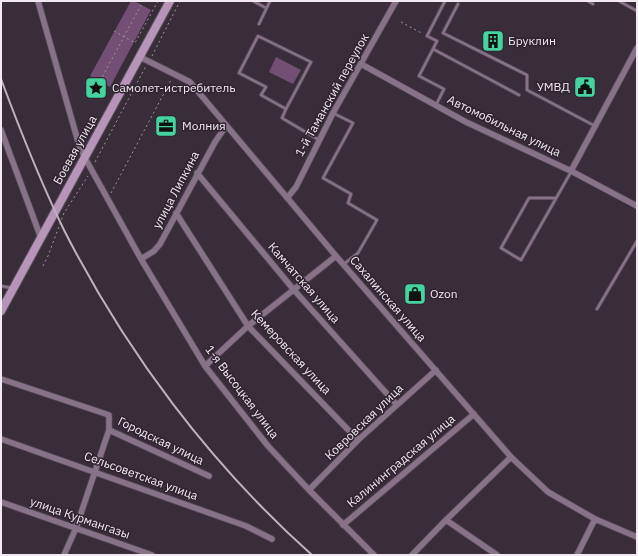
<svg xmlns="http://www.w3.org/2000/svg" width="638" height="556" viewBox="0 0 638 556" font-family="'IBM Plex Sans',sans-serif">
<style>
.green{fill:#734e75}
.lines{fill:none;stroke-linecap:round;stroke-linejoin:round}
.service-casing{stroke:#574b58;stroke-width:4}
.minor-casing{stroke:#574b58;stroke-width:7}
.secondary-casing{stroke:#574b58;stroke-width:10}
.path{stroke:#9d939e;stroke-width:1;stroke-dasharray:2 3;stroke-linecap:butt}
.service{stroke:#877288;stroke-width:2.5}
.minor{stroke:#877288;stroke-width:5.5}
.secondary{stroke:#b695b8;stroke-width:8}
.rail{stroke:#bdb4be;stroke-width:2}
.labels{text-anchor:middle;stroke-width:3;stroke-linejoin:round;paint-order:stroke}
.poi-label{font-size:12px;fill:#f2eaf3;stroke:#302430;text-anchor:start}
.street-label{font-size:12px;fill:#f2eaf3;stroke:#302430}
</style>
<rect width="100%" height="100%" fill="#3a2d3a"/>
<path class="green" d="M131,1H134L151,10L110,87L90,76Z
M276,57L301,70L293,84L269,72Z"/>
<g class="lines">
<g class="service-casing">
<path id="service" d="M253,1L266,8
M445,1L427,36L437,41L433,49L519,95
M588,1L593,4
M619,1L637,11
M458,4L443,33L527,75V90L595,126
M259,24L270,1
M433,49L419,76L444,89L436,105
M286,109L311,62L258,36L239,73L266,87L261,95L286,109L282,118L319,140
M333,113L353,123L323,178L351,194L348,203L377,220L358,253L344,264
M556,198H529L501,248L521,260L571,172
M1,286L12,288
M597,309L637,241"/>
</g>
<g class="minor-casing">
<path id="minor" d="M38,1L79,145L85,158L141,259L205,366L268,446L309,490L374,555
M140,57L190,82L336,256L511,457L548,492L595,519L637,537
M361,64L466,122L571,171L637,206
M1,130L41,238
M571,171L637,48
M197,173L294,290L397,405
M287,198L296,187L333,113L396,1
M176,213L248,326L358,440
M141,259L154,251L160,244L215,142L226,126
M205,366L248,326L336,256
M1,379L109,415V430L209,476
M1,439L246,526L272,539
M309,490L358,440L436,370
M1,502L152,555
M446,520L497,555
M343,525L474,414
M64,555L76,528L109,430
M412,555L446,520L511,457
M577,555L595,519"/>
</g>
<g class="secondary-casing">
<path id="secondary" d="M1,311L170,1"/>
</g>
<path class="path" d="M401,22L423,34
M114,31L135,43L158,1
M152,56L180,1
M100,81L141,5
M95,162L146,66
M111,193L171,80
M43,266L48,256L64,213L88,176"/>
<use href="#service" class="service"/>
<use href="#minor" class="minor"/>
<use href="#secondary" class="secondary"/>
<path class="rail" d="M1,79C20,130 40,181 64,230C126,352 210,464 312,555"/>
</g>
<defs>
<g id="building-square" transform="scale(1.15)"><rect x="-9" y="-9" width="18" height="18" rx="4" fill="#45d49f" stroke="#302430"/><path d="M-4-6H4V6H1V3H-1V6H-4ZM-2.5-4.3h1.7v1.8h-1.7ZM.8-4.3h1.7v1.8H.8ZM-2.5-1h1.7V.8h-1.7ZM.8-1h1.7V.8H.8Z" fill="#111"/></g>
<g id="civic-square" transform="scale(1.15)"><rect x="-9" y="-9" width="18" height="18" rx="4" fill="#45d49f" stroke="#302430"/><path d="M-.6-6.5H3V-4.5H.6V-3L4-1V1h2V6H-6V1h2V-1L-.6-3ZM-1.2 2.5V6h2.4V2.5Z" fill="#111"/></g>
<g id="sight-square" transform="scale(1.15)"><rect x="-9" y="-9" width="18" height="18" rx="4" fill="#45d49f" stroke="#302430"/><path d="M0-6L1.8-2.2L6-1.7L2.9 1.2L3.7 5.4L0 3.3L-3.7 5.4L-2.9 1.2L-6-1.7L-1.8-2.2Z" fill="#111"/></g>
<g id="office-square" transform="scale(1.15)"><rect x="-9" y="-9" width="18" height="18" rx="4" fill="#45d49f" stroke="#302430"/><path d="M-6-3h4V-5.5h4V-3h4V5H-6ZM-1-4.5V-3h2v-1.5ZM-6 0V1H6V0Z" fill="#111"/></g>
<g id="shop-square" transform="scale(1.15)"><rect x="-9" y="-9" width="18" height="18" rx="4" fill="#45d49f" stroke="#302430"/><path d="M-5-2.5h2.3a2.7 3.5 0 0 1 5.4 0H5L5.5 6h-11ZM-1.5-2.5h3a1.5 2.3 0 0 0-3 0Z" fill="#111"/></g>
</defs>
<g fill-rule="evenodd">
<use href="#building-square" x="493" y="41"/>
<use href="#civic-square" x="585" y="87"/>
<use href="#sight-square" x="96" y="88"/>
<use href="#office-square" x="166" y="126"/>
<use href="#shop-square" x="415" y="294"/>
</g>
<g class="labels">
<g class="poi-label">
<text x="508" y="45">Бруклин</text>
<text x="570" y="91" text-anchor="end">УМВД</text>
<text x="112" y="92">Самолет-истребитель</text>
<text x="182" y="130">Молния</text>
<text x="430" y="298">Ozon</text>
</g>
<g class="street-label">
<text transform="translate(332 95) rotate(-61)" y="4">1-й Таманский переулок</text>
<text transform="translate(504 126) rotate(26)" y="4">Автомобильная улица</text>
<text transform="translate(75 150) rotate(-61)" y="4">Боевая улица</text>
<text transform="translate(176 190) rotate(-62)" y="4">улица Липкина</text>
<text transform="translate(304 283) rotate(49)" y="4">Камчатская улица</text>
<text transform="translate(388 299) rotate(49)" y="4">Сахалинская улица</text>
<text transform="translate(291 352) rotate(47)" y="4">Кемеровская улица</text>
<text transform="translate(242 392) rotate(53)" y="4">1-я Высоцкая улица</text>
<text transform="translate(364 422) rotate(-44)" y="4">Ковровская улица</text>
<text transform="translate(161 441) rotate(26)" y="4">Городская улица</text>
<text transform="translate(401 461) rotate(-40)" y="4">Калининградская улица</text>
<text transform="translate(141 476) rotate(20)" y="4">Сельсоветская улица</text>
<text transform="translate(80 518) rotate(19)" y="4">улица Курмангазы</text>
</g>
</g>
<rect width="638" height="556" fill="none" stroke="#f2eaf3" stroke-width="4"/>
</svg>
